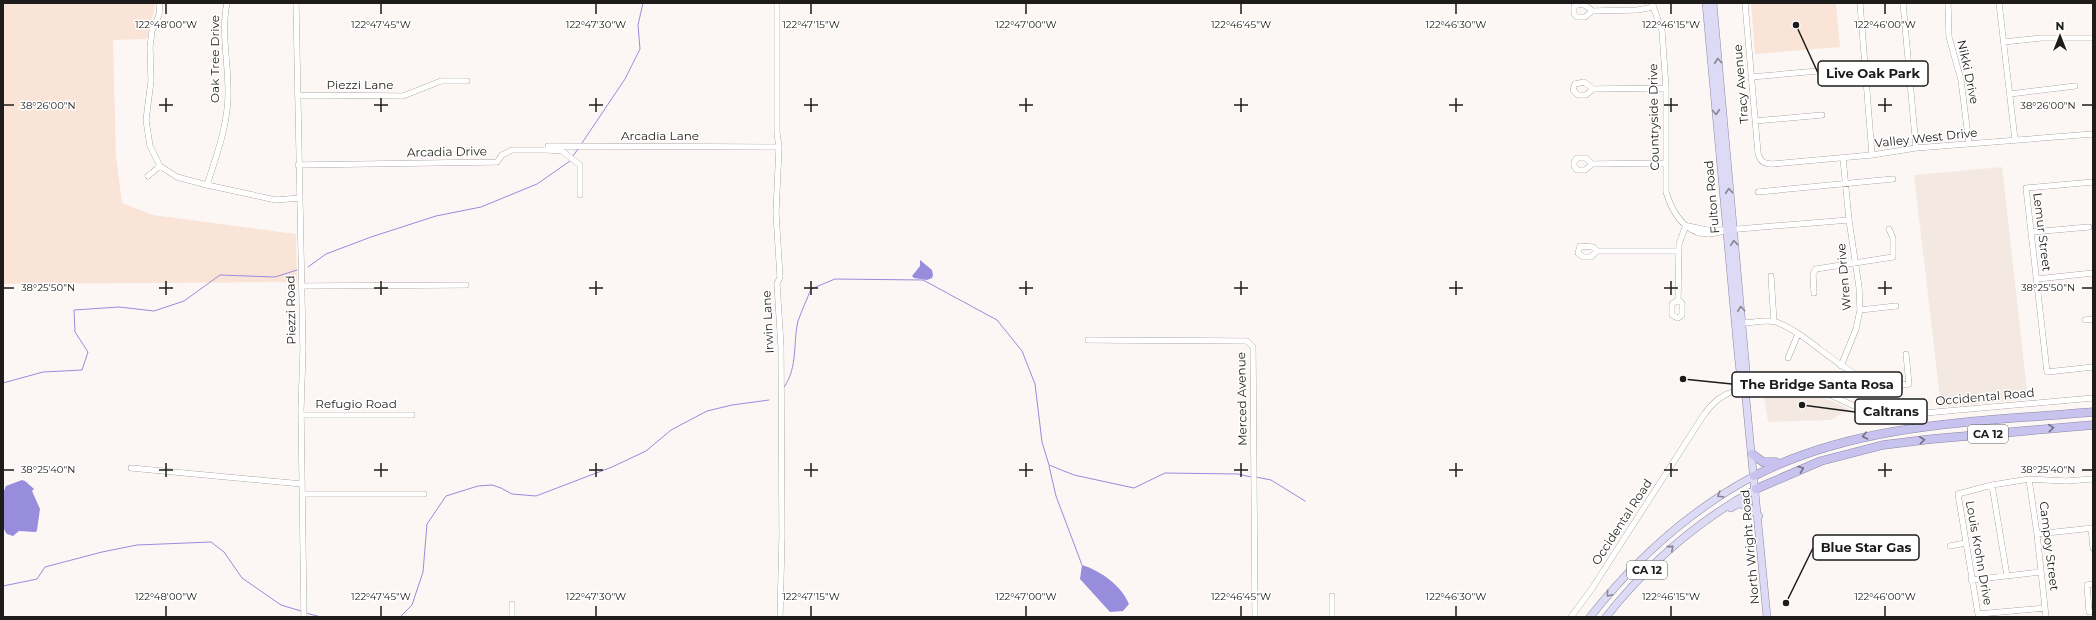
<svg xmlns="http://www.w3.org/2000/svg" width="2096" height="620" viewBox="0 0 2096 620" font-family="Montserrat,sans-serif">
<style>
.built{fill:#f4e9e2}
.green{fill:#fae4d7}
.water{fill:#988cdd}
.lines{fill:none;stroke-linecap:round;stroke-linejoin:round}
.stream{stroke:#988cdd;stroke-width:1}
.minor-casing{stroke:#85827f;stroke-width:6}
.major-casing{stroke:#8c88a4;stroke-width:8}
.highway-casing{stroke:#8c88a4;stroke-width:9}
.minor{stroke:#fff;stroke-width:5.5}
.major{stroke:#dddaf5;stroke-width:7}
.highway{stroke:#c7c2ee;stroke-width:8}
.oneway{stroke:#878493}
.oneway2{stroke:#726f84}
.ticks{fill:none;stroke:#1d1c1b;stroke-width:1.5}
.labels{text-anchor:middle;stroke-width:3;stroke-linejoin:round;paint-order:stroke}
.shield{fill:#fff;stroke:#61605f;stroke-width:1}
.shield-label{font-size:11px;font-weight:bold;fill:#1d1c1b}
.street-label{font-size:12px;fill:#1d1c1b;stroke:#fff}
.ticks-label{font-size:10px;text-anchor:middle;fill:#1d1c1b;stroke:#fff;stroke-width:3;stroke-linejoin:round;paint-order:stroke}
.leader{fill:none;stroke:#1d1c1b;stroke-width:1.5}
.callout-dot{fill:#1d1c1b;stroke:#fff;stroke-width:1.5}
.callout{fill:#fff;stroke:#1d1c1b;stroke-width:1.5}
.callout-label{font-size:13px;text-anchor:middle;font-weight:bold;fill:#1d1c1b}
</style>
<rect width="100%" height="100%" fill="#fcf7f5"/>
<path class="built" d="M2002,167L2028,399L1941,407L1914,175Z
M1763,392H1801L1828,399L1849,409L1831,420L1768,422Z"/>
<path class="green" d="M3,3H156L147,39L113,40L116,156L122,203L153,215L296,234L297,282L3,284Z
M1751,3H1836L1840,47L1755,54Z"/>
<path class="water" d="M920,260L932,270L933,275L932,278L927,280L914,278L912,276L920,266Z
M22,480L25,481L34,489L32,491L40,509L37,530L36,532L19,531L13,536L7,534C0,528 1,494 6,486Z
M1082,565C1101,571 1121,585 1129,604L1123,611L1110,612L1080,579Z"/>
<g class="lines">
<path class="stream" d="M582,143L625,79L640,49L638,25L643,3
M573,156L578,149
M308,267L326,254L371,237L436,216L481,207L537,184L570,161
M3,383L43,372L82,370L88,352L75,332L74,310L119,307L154,311L184,301L220,275L275,277L297,270
M784,387C798,368 793,342 798,321C802,310 807,299 811,289L835,279L923,280L997,320L1022,351L1035,384L1042,442L1049,465L1074,475L1134,488L1165,473L1238,474L1251,477
M1049,466L1056,496L1082,565
M1256,477L1271,480L1305,501
M3,586L37,579L45,567L102,552L137,545L211,542L224,552L242,578L281,605L301,611
M306,613L321,617
M400,617L412,605L423,572L427,524L446,496L478,486L492,485L501,488L512,494L536,496L612,467L646,451L671,430L707,411L732,405L769,400"/>
<g class="minor-casing">
<path id="minor" d="M160,3L159,15L152,31L150,47L151,81L146,120L150,146L160,166L177,177L207,185L276,200L300,198
M296,3L303,349L301,409L304,617
M777,3V133L779,147L776,213L780,277L777,284L781,347L782,536L780,617
M1652,3L1662,31L1666,88V192C1675,221 1694,243 1726,230
M1745,3L1758,153C1760,162 1765,164 1773,164L1872,155L1916,148L2093,134
M1860,3L1872,155
M1903,3L1916,148
M1948,3L1949,37L1961,80L1969,144
M1999,3L2015,140
M1592,11L1585,17H1577L1574,14V6C1582,3 1587,5 1592,11L1637,10L1654,7
M2004,42L2041,38H2093
M1751,77L1818,71
M1593,89L1586,95H1578L1573,90L1575,84L1584,82L1593,89L1666,88
M2010,94L2075,86
M297,95L403,96L441,81H467
M1755,121L1822,115
M548,146L779,147
M1592,164L1585,170H1577L1574,166V162L1577,158H1586L1592,164L1666,163
M298,165L497,162L502,155L512,150H548L562,151L580,165V195
M148,176L160,166
M2093,182L2026,188L2047,372L2093,367
M207,185C217,154 229,122 228,89C228,61 221,31 227,3
M1758,192L1893,179
M1688,226L1707,230H1726L1849,220
M2032,232L2089,227
M1597,251L1591,257H1583L1578,253L1580,246L1593,247L1597,251H1678
M1771,276L1774,322
M2037,279L2093,273
M302,286L466,285
M1814,293L1813,274L1816,269L1893,257V238L1889,229
M1678,300L1682,303V315L1678,318L1672,315V304L1678,300L1679,244L1686,225
M1860,310L1896,306
M2085,320L2093,319
M1742,323C1752,323 1767,319 1776,322C1821,339 1854,395 1909,384L1906,354
M1088,340L1247,341L1253,347L1255,617
M1788,358L1798,334
M1841,366L1856,329L1860,310L1859,287L1849,220L1843,158
M301,415H412
M1878,415L1885,385
M131,468L302,484
M2029,479L2037,534L2046,617
M1992,485L2007,576
M302,494H424
M2091,528L2093,548
M2037,534L2093,528
M1950,546L1965,543
M1971,580L2041,572
M2093,584L2087,585L2089,612H2093
M1332,596V617
M512,604V617
M2045,608L1978,614L1958,494L1992,485L2029,479L2066,481L2093,479
M1571,617L1591,590L1703,416C1709,408 1715,400 1725,395C1749,383 1796,383 1822,392C1846,400 1864,415 1891,416L2093,398"/>
</g>
<g class="major-casing">
<path id="major" d="M1706,3L1738,353L1741,381L1745,389L1767,617
M1713,3L1747,381L1745,389
M1731,508L1738,504L1746,505L1759,516
M1590,617C1636,559 1688,511 1754,476
M1606,617C1648,564 1697,521 1756,489"/>
</g>
<g class="highway-casing">
<path id="highway" d="M1752,454L1763,462H1776
M1754,476C1859,422 1978,422 2093,412
M1756,489L1821,461L1883,445L1932,439L2093,425"/>
</g>
<use href="#minor" class="minor"/>
<use href="#major" class="major"/>
<use href="#highway" class="highway"/>
</g>
<defs><path id="oneway-chevron" d="M-2-3.5L2.5 0L-2 3.5" fill="none" stroke-width="1.6" stroke-linecap="round" stroke-linejoin="round"/></defs>
<g class="oneway">
<use href="#oneway-chevron" transform="translate(1718 61) rotate(-95)"/>
<use href="#oneway-chevron" transform="translate(1716 112) rotate(85)"/>
<use href="#oneway-chevron" transform="translate(1729 191) rotate(-95)"/>
<use href="#oneway-chevron" transform="translate(1734 243) rotate(-96)"/>
<use href="#oneway-chevron" transform="translate(1741 309) rotate(-95)"/>
<use href="#oneway-chevron" transform="translate(1720 495) rotate(148)"/>
<use href="#oneway-chevron" transform="translate(1671 548) rotate(-41)"/>
<use href="#oneway-chevron" transform="translate(1609 594) rotate(130)"/>
</g>
<g class="oneway2">
<use href="#oneway-chevron" transform="translate(2051 428) rotate(-5)"/>
<use href="#oneway-chevron" transform="translate(1865 436) rotate(168)"/>
<use href="#oneway-chevron" transform="translate(1922 440) rotate(-6)"/>
<use href="#oneway-chevron" transform="translate(1801 469) rotate(-21)"/>
</g>
<path class="ticks" d="M166,4V14M381,4V14M596,4V14M811,4V14M1026,4V14M1241,4V14M1456,4V14M1671,4V14M1885,4V14M166,98V112M381,98V112M596,98V112M811,98V112M1026,98V112M1241,98V112M1456,98V112M1671,98V112M1885,98V112M4,105H14M159,105H173M374,105H388M589,105H603M804,105H818M1019,105H1033M1234,105H1248M1449,105H1463M1664,105H1678M1878,105H1892M2082,105H2092M166,281V295M381,281V295M596,281V295M811,281V295M1026,281V295M1241,281V295M1456,281V295M1671,281V295M1885,281V295M4,288H14M159,288H173M374,288H388M589,288H603M804,288H818M1019,288H1033M1234,288H1248M1449,288H1463M1664,288H1678M1878,288H1892M2082,288H2092M166,463V477M381,463V477M596,463V477M811,463V477M1026,463V477M1241,463V477M1456,463V477M1671,463V477M1885,463V477M4,470H14M159,470H173M374,470H388M589,470H603M804,470H818M1019,470H1033M1234,470H1248M1449,470H1463M1664,470H1678M1878,470H1892M2082,470H2092M166,606V616M381,606V616M596,606V616M811,606V616M1026,606V616M1241,606V616M1456,606V616M1671,606V616M1885,606V616"/>
<g class="labels">
<g class="shield">
<rect x="1968" y="425" width="40" height="18" rx="3"/>
<rect x="1627" y="561" width="40" height="18" rx="3"/>
</g>
<g class="shield-label">
<text x="1988" y="438">CA 12</text>
<text x="1647" y="574">CA 12</text>
</g>
<g class="street-label">
<text transform="translate(215 59) rotate(-90)" y="4">Oak Tree Drive</text>
<text transform="translate(1968 72) rotate(78)" y="4">Nikki Drive</text>
<text transform="translate(1741 84) rotate(-95)" y="4">Tracy Avenue</text>
<text x="360" y="89">Piezzi Lane</text>
<text transform="translate(1654 117) rotate(-91)" y="4">Countryside Drive</text>
<text x="660" y="140">Arcadia Lane</text>
<text transform="translate(1926 138) rotate(-6)" y="4">Valley West Drive</text>
<text transform="translate(447 152) rotate(-1)" y="4">Arcadia Drive</text>
<text transform="translate(1712 197) rotate(-95)" y="4">Fulton Road</text>
<text transform="translate(2042 232) rotate(83)" y="4">Lemur Street</text>
<text transform="translate(1844 277) rotate(-95)" y="4">Wren Drive</text>
<text transform="translate(291 310) rotate(-91)" y="4">Piezzi Road</text>
<text transform="translate(768 322) rotate(-93)" y="4">Irwin Lane</text>
<text transform="translate(1985 397) rotate(-5)" y="4">Occidental Road</text>
<text transform="translate(1242 399) rotate(-91)" y="4">Merced Avenue</text>
<text x="356" y="408">Refugio Road</text>
<text transform="translate(1622 522) rotate(-57)" y="4">Occidental Road</text>
<text transform="translate(2049 546) rotate(83)" y="4">Campoy Street</text>
<text transform="translate(1750 547) rotate(-95)" y="4">North Wright Road</text>
<text transform="translate(1979 553) rotate(80)" y="4">Louis Krohn Drive</text>
</g>
</g>
<g class="ticks-label">
<text x="166" y="28">122°48'00"W</text>
<text x="381" y="28">122°47'45"W</text>
<text x="596" y="28">122°47'30"W</text>
<text x="811" y="28">122°47'15"W</text>
<text x="1026" y="28">122°47'00"W</text>
<text x="1241" y="28">122°46'45"W</text>
<text x="1456" y="28">122°46'30"W</text>
<text x="1671" y="28">122°46'15"W</text>
<text x="1885" y="28">122°46'00"W</text>
<text x="48" y="109">38°26'00"N</text>
<text x="2048" y="109">38°26'00"N</text>
<text x="48" y="291">38°25'50"N</text>
<text x="2048" y="291">38°25'50"N</text>
<text x="48" y="473">38°25'40"N</text>
<text x="2048" y="473">38°25'40"N</text>
<text x="166" y="600">122°48'00"W</text>
<text x="381" y="600">122°47'45"W</text>
<text x="596" y="600">122°47'30"W</text>
<text x="811" y="600">122°47'15"W</text>
<text x="1026" y="600">122°47'00"W</text>
<text x="1241" y="600">122°46'45"W</text>
<text x="1456" y="600">122°46'30"W</text>
<text x="1671" y="600">122°46'15"W</text>
<text x="1885" y="600">122°46'00"W</text>
</g>
<path class="leader" d="M1796 25L1818 73M1683 379L1732 384M1802 405L1855 412M1786 603L1813 548"/>
<g class="callout-dot">
<circle cx="1796" cy="25" r="4"/>
<circle cx="1683" cy="379" r="4"/>
<circle cx="1802" cy="405" r="4"/>
<circle cx="1786" cy="603" r="4"/>
</g>
<g class="callout">
<rect x="1818" y="61" width="110" height="25" rx="4"/>
<rect x="1732" y="372" width="170" height="25" rx="4"/>
<rect x="1855" y="399" width="72" height="25" rx="4"/>
<rect x="1813" y="535" width="106" height="25" rx="4"/>
</g>
<g class="callout-label">
<text x="1873" y="78">Live Oak Park</text>
<text x="1817" y="389">The Bridge Santa Rosa</text>
<text x="1891" y="416">Caltrans</text>
<text x="1866" y="552">Blue Star Gas</text>
</g>
<rect width="2096" height="620" fill="none" stroke="#1d1c1b" stroke-width="8"/>
<g transform="translate(2060 36)" stroke="#ffffff" stroke-width="3" paint-order="stroke">
<path d="M0-3L7 15L0 10L-7 15Z" fill="#1d1c1b"/>
<text y="-6" font-size="11" font-weight="bold" text-anchor="middle" fill="#1d1c1b">N</text>
</g>
</svg>
